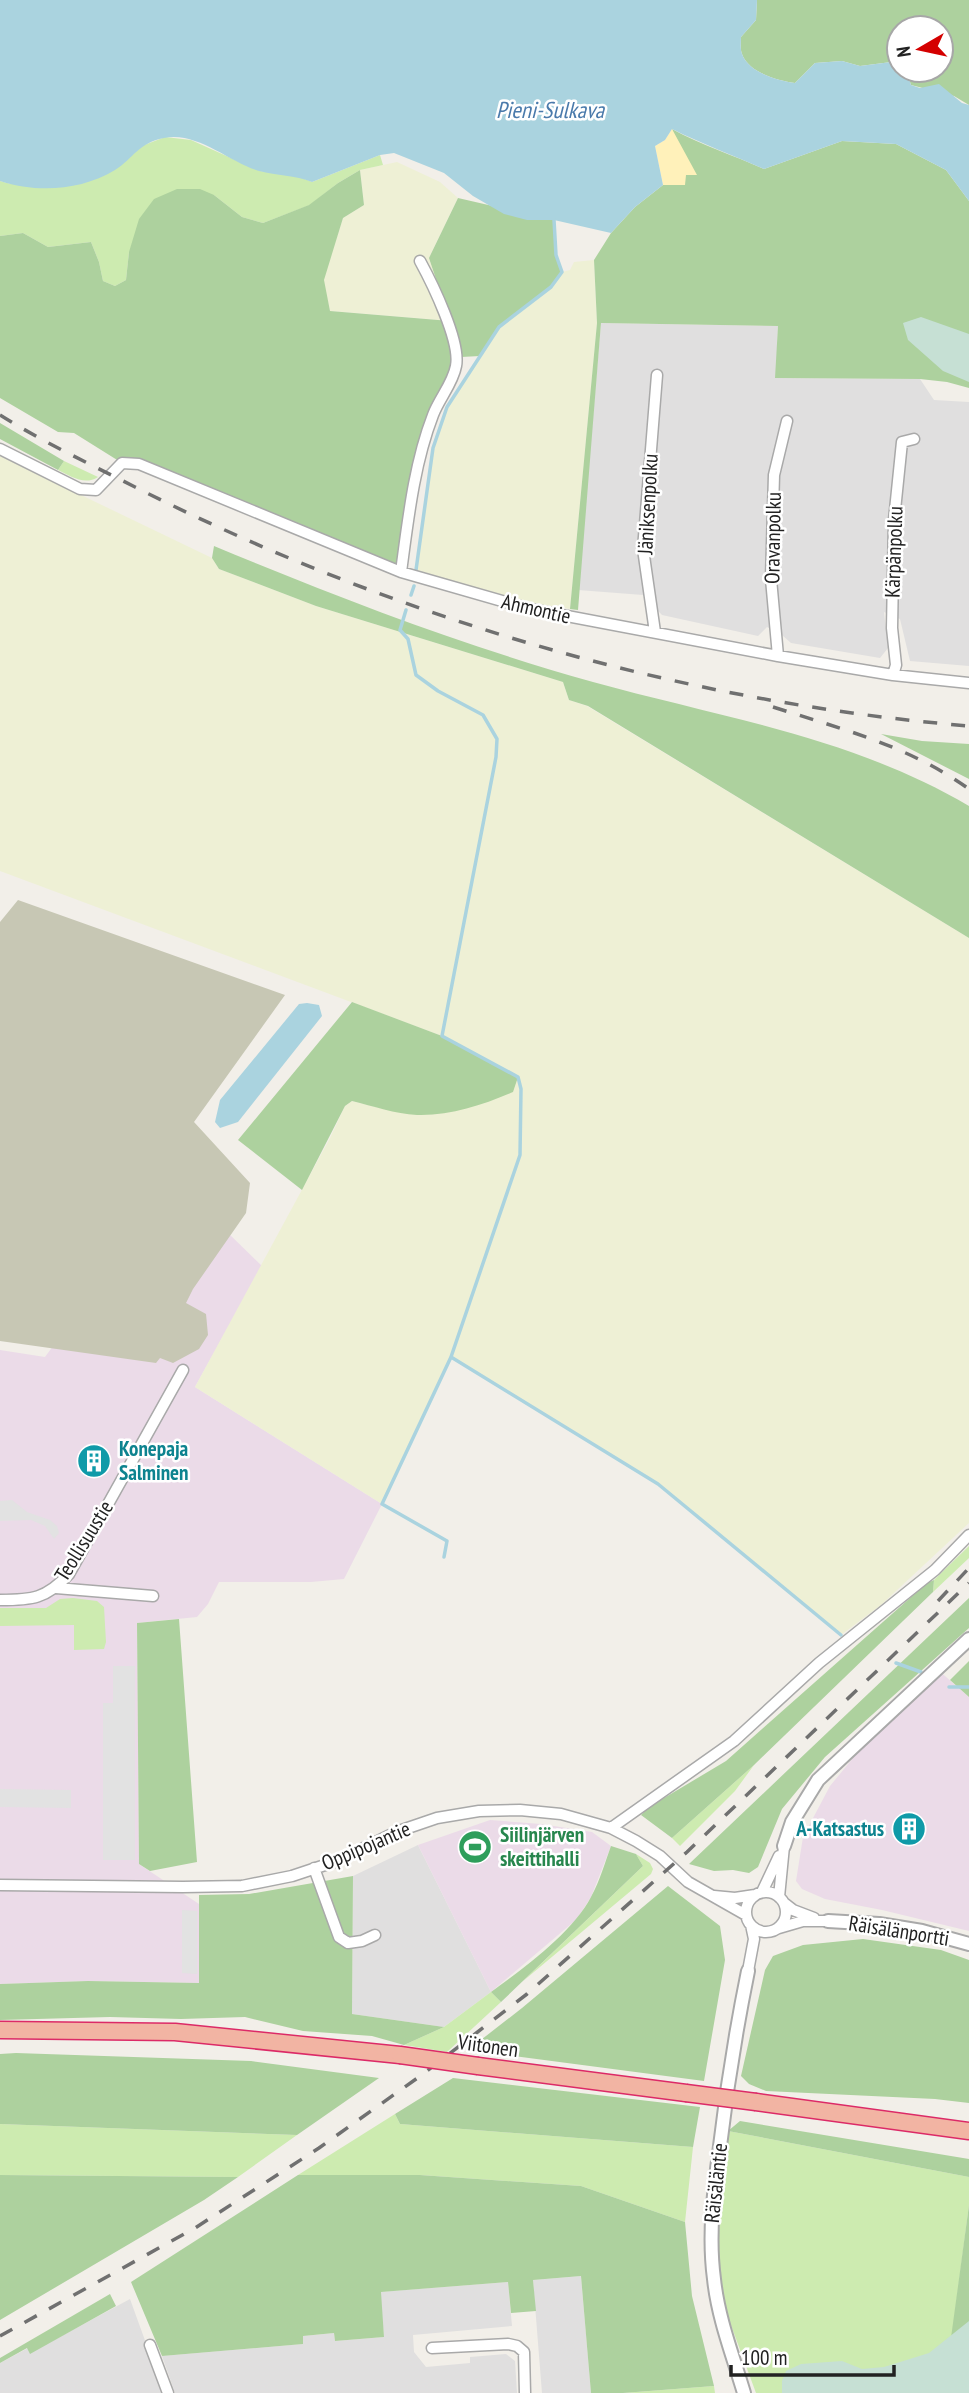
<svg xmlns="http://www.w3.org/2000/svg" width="969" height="2393" viewBox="0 0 969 2393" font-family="'PT Sans Narrow',sans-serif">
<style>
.residential{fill:#e0dfdf}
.industrial{fill:#ebdbe8}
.construction{fill:#c7c7b4}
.farmland{fill:#eef0d5}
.grass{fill:#cdebb0}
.forest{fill:#add19e}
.wetland{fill:#c6e0d4}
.sand{fill:#fff1ba}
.parking{fill:#e2e2e2}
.water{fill:#aad3df}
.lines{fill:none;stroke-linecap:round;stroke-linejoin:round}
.stream{stroke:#aad3df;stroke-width:3.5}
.minor-casing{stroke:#a9a9a9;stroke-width:13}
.tertiary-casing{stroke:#a9a9a9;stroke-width:16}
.trunk-casing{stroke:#dc2a67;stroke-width:19}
.minor{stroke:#fff;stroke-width:10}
.tertiary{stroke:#fff;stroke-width:12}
.trunk{stroke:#f2b4a3;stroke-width:16}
.rail{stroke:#707070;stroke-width:3.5;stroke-dasharray:14 14;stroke-linecap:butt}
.trunk-bridge-casing{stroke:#dc2a67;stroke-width:19;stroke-linecap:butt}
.trunk-bridge{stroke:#f2b4a3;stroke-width:16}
.labels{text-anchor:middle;stroke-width:5;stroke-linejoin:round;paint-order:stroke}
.street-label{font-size:21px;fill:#222;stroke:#fff}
.culture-label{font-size:21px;font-weight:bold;fill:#0d838f;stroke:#fff;text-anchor:start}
.leisure-label{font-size:21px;font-weight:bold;fill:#27864d;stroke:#fff;text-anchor:start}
.water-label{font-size:23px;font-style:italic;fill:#4a7aab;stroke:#fff}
</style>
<rect width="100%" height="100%" fill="#f2efe9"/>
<path class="residential" d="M601,323L778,326L776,378L920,379L934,400L969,402V666L910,661L900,619L884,612L888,648L880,658L791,643L782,635L767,627L758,636L662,615L643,595L578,590Z
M418,1845L491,1992L444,2027L352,2014L353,1876Z
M581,2276L591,2393H542L533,2280Z
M508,2282L512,2326L413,2335L414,2352L426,2367L470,2363V2357L506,2354L515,2361L517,2393H175L162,2356L303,2344V2336L334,2333L335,2341L384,2337L380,2292Z
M130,2299L164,2393H0V2363L28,2348L30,2353Z"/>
<path class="industrial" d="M225,1230L262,1266L195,1387L382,1504L344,1579L311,1582H219L208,1604L197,1617L137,1623L139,1864L199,1904V1983L88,1981L0,1984V1350L45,1357L56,1342Z
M937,1669L969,1697V1931L882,1910L825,1899L802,1889L796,1881L803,1837L830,1786L891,1712Z
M490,1820L541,1824L592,1832L611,1846L591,1897L577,1919L491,1992L418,1845Z"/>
<path class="construction" d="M18,900L285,995L194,1122L250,1183L246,1213L193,1289L186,1303L206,1314L208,1335L199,1349L173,1363L160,1358L156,1363L0,1341V922Z"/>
<path class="farmland" d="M397,162L440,182L458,198L429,258L451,321L330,311L323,280L343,218L364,205L360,170Z
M594,260L597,323L570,609L517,601L474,590L416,570L433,448L447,407L499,327L551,287L562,272L570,270L574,262Z
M0,456L212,558L219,569L316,606L563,682L569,700L587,706L969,938V1523L881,1605L841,1635L658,1484L452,1357L382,1504L195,1387L330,1138L345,1106L352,1101L388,1110L442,1036L0,871Z"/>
<path class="grass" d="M165,137L191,140L260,171L298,176L312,182L380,155L383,165L360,170L338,183L310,205L263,223L242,217L214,195L129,252L126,280L115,286L103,281L99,262L91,242L48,247L23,233L0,236V181L11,184L115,169L139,147Z
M64,461L98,477C84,486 71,476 58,470Z
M969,1546V1558L933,1592L934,1580Z
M73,1598L97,1601L104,1607L106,1642L104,1649L74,1650V1625L0,1626V1608H46L60,1599Z
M754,1765L735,1791L680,1846L672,1838Z
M636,1854L650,1863L653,1869L651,1874L522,1982L643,1866Z
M491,1992L501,2002L447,2052L404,2045L444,2027Z
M395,2114L400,2124L693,2147L685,2222L581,2186L420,2175H298Z
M0,2124L297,2135L238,2177L0,2175Z
M728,2131L969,2177V2205L946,2382L812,2393H756L725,2309L717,2254Z
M714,2386L715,2393H623Z"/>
<path class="forest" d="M757,0H969V105L954,96L911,85L906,70H941V28H899V61L860,66L842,61L815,63L795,83C777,80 749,73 742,54C740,49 741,42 741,37L756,20Z
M672,129C701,145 733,155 764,169L842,141L896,144L946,170L969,201V388L947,382L920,379L775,378L778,326L601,323L578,610L570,609L597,323L594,260L611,233L635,207L663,185H684Z
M360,170L364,205L343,218L324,280L330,311L450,321L429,258L458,198L554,220L556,255L562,272L551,287L499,327L480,356L461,357L433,415L401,572L186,484L122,463L74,433L58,432L0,398V236L23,233L48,247L91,242L99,262L103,281L115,286L126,280L129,252L139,219L154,199L177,189H200L214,195L242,217L263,223L309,205L338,183Z
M0,423L64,461L58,470L0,439Z
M214,546C339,598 464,646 593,682C723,718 852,737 969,806V938L588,706L569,700L563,682L316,606L219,569L212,558Z
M881,734L922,741L969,744V779Z
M352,1002L442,1036L518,1077L513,1092C483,1105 450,1116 417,1115C395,1114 373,1106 352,1101L345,1106L302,1190L238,1140Z
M934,1580L933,1592L754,1765L672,1838L641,1815L649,1807L726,1761L927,1583Z
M969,1598V1628L825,1757L782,1809L758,1867L749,1873L733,1870L714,1871L689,1864Z
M179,1619L197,1862L150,1871L139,1864L137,1623Z
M969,1661V1697L950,1680Z
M611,1846L636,1854L643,1866L501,2002L491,1992C523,1969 573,1932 591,1897C600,1881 605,1862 611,1846Z
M353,1876L352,2014L444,2027L404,2045L372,2036L303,2031L245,2017L181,2019L110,2017L0,2020V1984L88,1981L199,1983V1895L249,1894Z
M668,1886L720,1926L725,1960L704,2081L468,2050L522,2008Z
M863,1939L941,1950L969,1960V2103L935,2099L766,2091L749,2084L741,2076L765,1970L773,1956L803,1945Z
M16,2053L251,2061L379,2078L297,2135L0,2124V2054Z
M453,2078L700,2107L693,2147L400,2124L395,2114Z
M740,2121L969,2159V2177L728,2131Z
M0,2175L238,2177L204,2200L0,2320Z
M298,2175H420L581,2186L685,2222L692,2296L714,2386L623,2393H591L581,2276L533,2280L536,2311L511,2313L508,2282L381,2292L384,2337L335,2341L334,2333L303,2336V2344L162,2356L131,2282Z
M969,2205V2393H812L945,2382Z
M110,2294L116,2306L30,2354L27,2348L0,2363V2358Z"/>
<path class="wetland" d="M921,317L969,334V382L943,371L908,340L903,323Z
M969,2321V2393H782V2381L786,2371L801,2364L842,2361L862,2369L884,2367L929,2353Z"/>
<path class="sand" d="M672,129L697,175H686L685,185H663L655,146L665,140Z"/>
<path class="parking" d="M12,1500L27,1512L50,1520L57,1526L59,1533L54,1539L45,1526L31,1520L0,1521V1501Z
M113,1666H135V1860H103V1703H113Z
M0,1789L71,1790V1808L0,1807Z
M182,1910L197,1911V1974L182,1973Z"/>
<path class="water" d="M0,0H757L756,20L741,37C741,42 740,49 742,54C749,73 777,80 795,83L815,63L842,61L860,66L899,61V70H906L911,85L920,88L939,84L962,103L969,105V201L946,170L896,144L842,141L764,169C733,155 702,144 672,129L665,140L655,146L663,185L635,207L611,233L554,220H527L504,214L473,196L444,173L394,153L380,155L312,182C295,175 277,176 259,171C229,162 197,131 164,138C138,143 134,158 115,170C80,191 37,193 0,181Z
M307,1003L319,1005L322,1016L238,1122L220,1128L215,1122L220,1100L299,1004Z"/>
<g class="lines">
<path class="stream" d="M416,570L433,448L447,407L499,327L551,287L562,272L556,255L554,220
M411,595L414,586
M406,610L400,630L408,639L416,675L438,691L483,715L497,739L496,757L442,1036L518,1077L521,1089L520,1155L451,1357L382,1504L447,1541L444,1557
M451,1357L658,1484L841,1635
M896,1663L921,1672
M949,1687H969"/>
<g class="minor-casing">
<path id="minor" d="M0,449L80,489L96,490L122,463L139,464L401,572L530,609L778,656L893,675L969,683
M401,572C408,520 414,464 433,415C439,399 453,383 456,366C461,342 432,283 420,261
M655,632L643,549L657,375
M778,656L771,579L774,475L787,421
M893,675L896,665L892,628L894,520L902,442L914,439
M56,1588L153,1596
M0,1600C32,1600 46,1599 69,1574L183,1370
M611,1828L734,1741L819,1663L935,1570L969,1535
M314,1868L339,1937L348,1943L362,1941L375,1935
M0,1885L183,1887L242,1886L292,1876L337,1861L396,1832L437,1818L479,1811L520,1810L561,1814L611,1828L636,1841L660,1856L688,1882L746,1915
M762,1892L779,1856
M746 1912a20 20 0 1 1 40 0a20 20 0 1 1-40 0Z
M714,1896L735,1898L755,1895
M779,1897L784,1846
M784,1903L793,1910L814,1918
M779,1928L803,1921H828
M748,1971L754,1939L751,1925
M150,2345L168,2393
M432,2348L508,2344L517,2346L524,2352L525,2393"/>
</g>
<g class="tertiary-casing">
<path id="tertiary" d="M784,1846L792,1822L818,1780L969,1639
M828,1921L879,1924L922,1931L969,1944
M744,2393C733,2356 718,2318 714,2279C708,2234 714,2190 720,2146C727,2086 736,2030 748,1971"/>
</g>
<g class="trunk-casing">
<path id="trunk" d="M0,2030L175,2032L400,2055
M478,2066L686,2093
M756,2102L969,2131"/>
</g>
<use href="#minor" class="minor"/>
<use href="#tertiary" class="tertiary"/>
<use href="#trunk" class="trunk"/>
<path class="rail" d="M0,415C43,442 90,464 135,487C394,618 680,702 969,726
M773,707C842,729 909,746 969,789
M938,1601L969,1568
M0,2336L195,2228L319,2148L423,2074L527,1994L687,1852L969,1583"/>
<g class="trunk-bridge-casing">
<path id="trunk-bridge" d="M400,2055L478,2066
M686,2093L756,2102"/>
</g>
<use href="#trunk-bridge" class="trunk-bridge"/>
</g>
<defs>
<g id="building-disc" transform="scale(1.75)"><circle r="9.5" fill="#0f9aa8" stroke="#fff"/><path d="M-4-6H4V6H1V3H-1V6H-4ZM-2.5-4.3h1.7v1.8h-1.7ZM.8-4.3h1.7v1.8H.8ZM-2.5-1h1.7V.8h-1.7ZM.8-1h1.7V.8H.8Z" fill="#fff"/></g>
<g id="stadium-disc" transform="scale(1.75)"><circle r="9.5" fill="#2e9e5b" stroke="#fff"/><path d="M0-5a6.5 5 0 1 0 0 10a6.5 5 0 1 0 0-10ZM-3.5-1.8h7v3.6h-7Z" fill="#fff"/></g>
</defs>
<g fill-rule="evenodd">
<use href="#building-disc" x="94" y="1461"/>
<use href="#building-disc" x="909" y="1829"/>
<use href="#stadium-disc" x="475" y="1847"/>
</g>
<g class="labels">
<g class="street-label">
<text transform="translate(648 504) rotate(-87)" y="7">Jäniksenpolku</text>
<text transform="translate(773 538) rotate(-89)" y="7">Oravanpolku</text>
<text transform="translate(894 552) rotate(-88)" y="7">Kärpänpolku</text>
<text transform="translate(536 609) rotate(13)" y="7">Ahmontie</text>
<text transform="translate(84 1541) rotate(-58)" y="7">Teollisuustie</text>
<text transform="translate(366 1846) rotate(-23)" y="7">Oppipojantie</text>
<text transform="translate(899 1931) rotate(9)" y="7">Räisälänportti</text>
<text transform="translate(488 2046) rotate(8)" y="7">Viitonen</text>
<text transform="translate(716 2183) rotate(-84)" y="7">Räisäläntie</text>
</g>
<g class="culture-label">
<text x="119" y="1456">Konepaja<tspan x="119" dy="24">Salminen</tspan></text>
<text x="884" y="1836" text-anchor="end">A-Katsastus</text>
</g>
<g class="leisure-label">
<text x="500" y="1842">Siilinjärven<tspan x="500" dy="24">skeittihalli</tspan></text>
</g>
<g class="water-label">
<text x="550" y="118">Pieni-Sulkava</text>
</g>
</g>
<g transform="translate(920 49) rotate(261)"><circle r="33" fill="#ffffff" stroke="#a7a7a7" stroke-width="2"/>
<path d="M0-5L12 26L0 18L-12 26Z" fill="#d40000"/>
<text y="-10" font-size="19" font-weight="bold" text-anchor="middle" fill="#222222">N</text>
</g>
<path d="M731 2365v10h163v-10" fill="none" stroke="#222222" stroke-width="3.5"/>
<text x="741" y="2365" font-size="21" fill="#222222" stroke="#ffffff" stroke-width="5" paint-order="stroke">100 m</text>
</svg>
